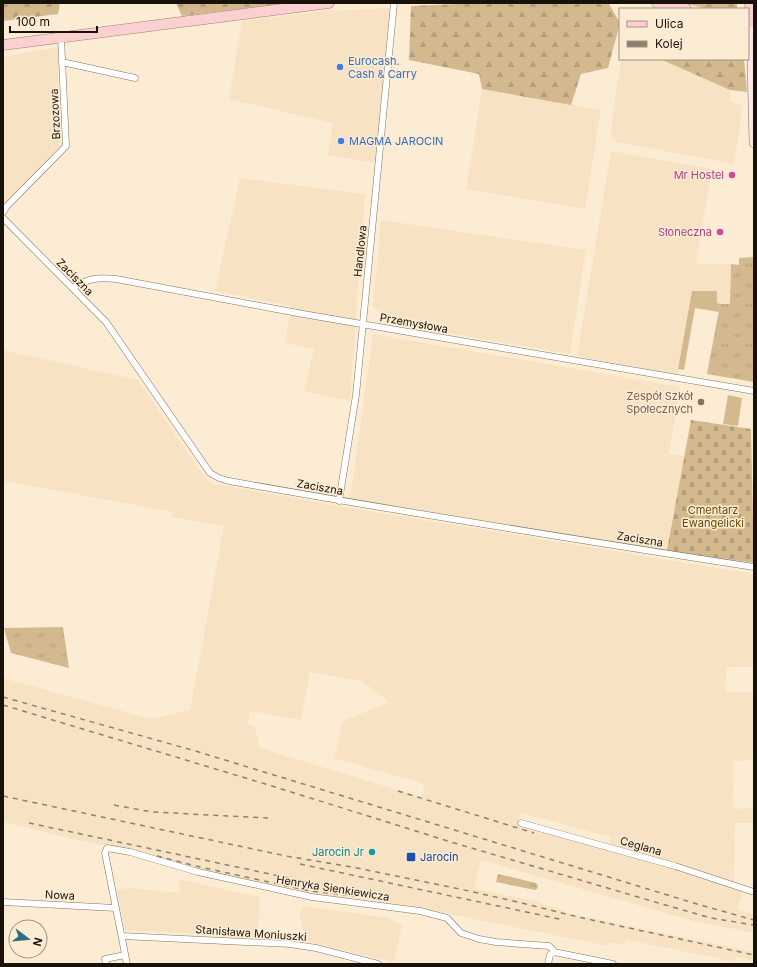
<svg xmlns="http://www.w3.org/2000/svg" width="757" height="967" viewBox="0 0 757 967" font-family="Inter,sans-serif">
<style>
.built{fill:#f7e3c3;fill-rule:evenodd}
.grass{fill:url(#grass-tufts)}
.forest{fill:url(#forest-firs)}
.cemetery{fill:url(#cemetery-stones)}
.garden{fill:#d4b98f}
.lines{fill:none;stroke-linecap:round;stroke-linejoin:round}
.minor-casing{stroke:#82735d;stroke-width:7}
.secondary-casing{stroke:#82735d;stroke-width:10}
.primary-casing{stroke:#a97a76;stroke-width:11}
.minor{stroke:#fff;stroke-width:6}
.secondary{stroke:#fde8e7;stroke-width:9}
.primary{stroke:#fad1d0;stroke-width:10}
.rail{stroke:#8c8171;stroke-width:1.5;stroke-dasharray:5 5;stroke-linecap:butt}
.shop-dot{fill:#3f7fe0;stroke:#fcecd3;stroke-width:1.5}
.hotel-dot{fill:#d1479c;stroke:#fcecd3;stroke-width:1.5}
.education-dot{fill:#8d6e63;stroke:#fcecd3;stroke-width:1.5}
.culture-dot{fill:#0f9aa8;stroke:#fcecd3;stroke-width:1.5}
.transit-dot{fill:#1a4fb4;stroke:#fcecd3;stroke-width:1.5}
.labels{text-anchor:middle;stroke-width:3;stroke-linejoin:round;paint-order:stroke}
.shop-label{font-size:11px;fill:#366cbe;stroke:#fcecd3;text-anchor:start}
.street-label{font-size:11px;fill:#171109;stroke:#fcecd3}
.hotel-label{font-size:11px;fill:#b23c85;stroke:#fcecd3;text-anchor:end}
.education-label{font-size:11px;fill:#785e54;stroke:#fcecd3;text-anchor:end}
.park-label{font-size:11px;fill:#6b4900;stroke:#fcecd3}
.culture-label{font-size:11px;fill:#0d838f;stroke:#fcecd3;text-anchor:end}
.transit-label{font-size:11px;fill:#164399;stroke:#fcecd3;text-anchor:start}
</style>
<defs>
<pattern id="grass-tufts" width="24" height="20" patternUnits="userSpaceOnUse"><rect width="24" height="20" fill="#d4b98f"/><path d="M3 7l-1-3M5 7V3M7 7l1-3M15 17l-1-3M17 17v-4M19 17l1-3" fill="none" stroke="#b59e7a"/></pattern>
<pattern id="forest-firs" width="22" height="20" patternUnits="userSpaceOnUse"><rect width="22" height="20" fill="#d4b98f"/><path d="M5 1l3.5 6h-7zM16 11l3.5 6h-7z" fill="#b59e7a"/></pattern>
<pattern id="cemetery-stones" width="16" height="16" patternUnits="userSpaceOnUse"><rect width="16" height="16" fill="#d4b98f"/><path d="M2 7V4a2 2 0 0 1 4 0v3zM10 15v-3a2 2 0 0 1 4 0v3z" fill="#b59e7a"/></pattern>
</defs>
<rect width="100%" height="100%" fill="#fcecd3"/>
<path class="built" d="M390,8L375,163L328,155L333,123L229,99L242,21L325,11Z
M58,47L60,146L3,205V57Z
M621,59H660L730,90V101L743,106L734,164L617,142L610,136Z
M482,89L601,110L585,209L466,189Z
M611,151L712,169L696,264H731L730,304H717V292L692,291L677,375L577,356Z
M240,178L365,194L350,401L304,391L314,349L285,343L291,306L215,291Z
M381,220L586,250L570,354L401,325L380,314L373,305Z
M373,334L680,387L669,454L684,456L667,550L350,500Z
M3,350L138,380L205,478L214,484L338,506L754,574V667H727L725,692H754V760L734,761L733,809L754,808V823H735L734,882L745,886L737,910L754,914V933L693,921L481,860L474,885L476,889L534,901L572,914L754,952V961L736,957L735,962L633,941L626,940L624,945L609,942L608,946L420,908L375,900L316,894L196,868L140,852L82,841L3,822V678L151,719L190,710L224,526L172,517L173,512L5,481L3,489ZM310,672L362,681L389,702L343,721L334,758L425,784L421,797L260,748L255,727L247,725L250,711L301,720ZM521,813L611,837L608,850L535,829L533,831L517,826Z
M178,879L259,897L258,937L125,930L117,890L128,888L180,893Z
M304,906L389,918L402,926L393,962L306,941L299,912Z"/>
<path class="grass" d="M754,257V382L707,374L720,304H730L731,264L739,265V258Z
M63,627L69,668L11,653L4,628Z
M498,874L536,883L538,886V888L535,890L496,882Z"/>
<path class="forest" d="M3,3H60L58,14L3,21Z
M176,3H288L182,16Z
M479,3L609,4L620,23L608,68L581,74L571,105L482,89L479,74L409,60L411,6Z
M682,3H737V9H709Z
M660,59H744L747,92L730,90Z"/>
<path class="cemetery" d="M691,420L751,429L754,563L667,550Z"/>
<path class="garden" d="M692,291H717V303L720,304L719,312L695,308L684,370L678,369Z
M728,395L742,398L738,426L723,424Z"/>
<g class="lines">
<g class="minor-casing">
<path id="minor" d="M62,62L135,78
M3,212L7,206L66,146L61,37
M3,218L106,322L210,473L219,478L229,481C403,512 579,540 754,567
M73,288C89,278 98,277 116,279L303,314L754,391
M339,501L356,395L394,3
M521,823L675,866L754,892
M3,902L116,908
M122,936L290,944L316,948L378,964
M106,964L105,959L125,955
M127,964L105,853L107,848L130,852L198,872L312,897L420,911L447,918L461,933L479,939L496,942L549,946L553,950L554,952
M548,964L550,955L554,952L613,964"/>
</g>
<g class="secondary-casing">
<path id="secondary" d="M751,22L754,143"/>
</g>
<g class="primary-casing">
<path id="primary" d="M657,3L686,9
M748,22H751L750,3
M3,45L329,3"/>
</g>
<use href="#minor" class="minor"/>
<use href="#secondary" class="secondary"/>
<use href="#primary" class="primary"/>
<path class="rail" d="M3,697L192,750L697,904L754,920
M3,705L272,786L451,842L655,902L711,918L754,925
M398,791L534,833
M3,796L286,856L352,867L469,891L522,903L578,917L754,955
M114,805L152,812L268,818
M29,823L336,888
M157,856L200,867L310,891L391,900
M300,864L564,920"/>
</g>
<g class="shop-dot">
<circle cx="340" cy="67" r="4"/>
<circle cx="341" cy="141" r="4"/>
</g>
<g class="hotel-dot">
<circle cx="732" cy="175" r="4"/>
<circle cx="720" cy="232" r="4"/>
</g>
<circle class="education-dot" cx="701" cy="402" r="4"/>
<circle class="culture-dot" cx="372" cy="852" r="4"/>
<rect class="transit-dot" x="406" y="852" width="10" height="10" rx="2"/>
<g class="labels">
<g class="shop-label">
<text x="348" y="65">Eurocash.<tspan x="348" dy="13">Cash &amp; Carry</tspan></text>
<text x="349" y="145">MAGMA JAROCIN</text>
</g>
<g class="street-label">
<text transform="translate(55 114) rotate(-93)" y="4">Brzozowa</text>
<text transform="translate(360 251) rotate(-84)" y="4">Handlowa</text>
<text transform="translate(75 277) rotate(45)" y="4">Zaciszna</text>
<text transform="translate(414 323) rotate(10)" y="4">Przemysłowa</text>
<text transform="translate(320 487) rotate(10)" y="4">Zaciszna</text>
<text transform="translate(640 539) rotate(9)" y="4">Zaciszna</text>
<text transform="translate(641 846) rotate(16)" y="4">Ceglana</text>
<text transform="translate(333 888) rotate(9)" y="4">Henryka Sienkiewicza</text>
<text transform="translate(60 895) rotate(3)" y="4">Nowa</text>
<text transform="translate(251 933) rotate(4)" y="4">Stanisława Moniuszki</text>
</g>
<g class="hotel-label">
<text x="724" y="179">Mr Hostel</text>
<text x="712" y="236">Słoneczna</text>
</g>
<g class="education-label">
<text x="693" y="400">Zespół Szkół<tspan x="693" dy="13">Społecznych</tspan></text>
</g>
<g class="park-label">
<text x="713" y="514">Cmentarz<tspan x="713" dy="13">Ewangelicki</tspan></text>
</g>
<g class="culture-label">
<text x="364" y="856">Jarocin Jr</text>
</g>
<g class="transit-label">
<text x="420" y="861">Jarocin</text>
</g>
</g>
<rect width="757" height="967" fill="none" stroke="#171109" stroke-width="8"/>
<rect x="619" y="8" width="130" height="52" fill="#fcecd3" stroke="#a09482"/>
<rect x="627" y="21" width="20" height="6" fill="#fad1d0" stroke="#a09482"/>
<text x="655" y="28" font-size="12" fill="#171109">Ulica</text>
<rect x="627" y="41" width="20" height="6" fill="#8c8171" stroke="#a09482"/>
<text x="655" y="48" font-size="12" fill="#171109">Kolej</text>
<g transform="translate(28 939) rotate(106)"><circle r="19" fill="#fcecd3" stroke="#a09482"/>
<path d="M0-3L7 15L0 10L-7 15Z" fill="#2c6e80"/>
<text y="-6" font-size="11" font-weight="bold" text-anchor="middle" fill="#171109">N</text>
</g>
<path d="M10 26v6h87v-6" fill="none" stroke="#171109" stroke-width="2"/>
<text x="16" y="26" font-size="12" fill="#171109" stroke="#fcecd3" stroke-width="3" paint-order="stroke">100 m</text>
</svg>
